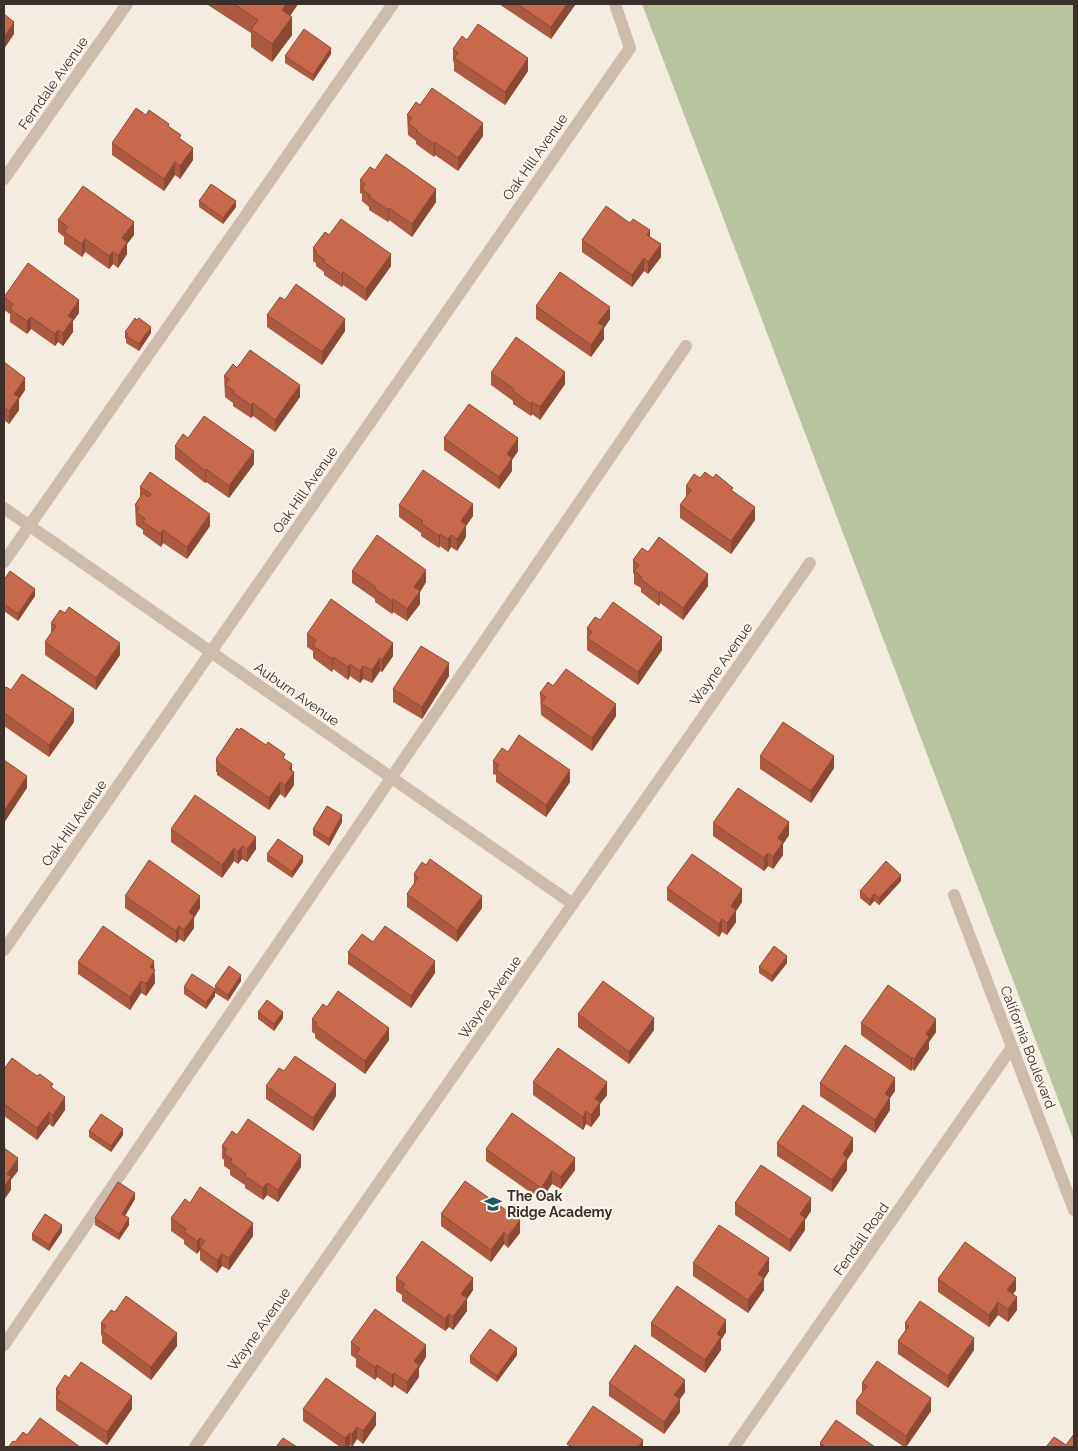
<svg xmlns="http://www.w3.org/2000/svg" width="1078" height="1451" viewBox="0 0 1078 1451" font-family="Raleway,sans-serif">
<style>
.green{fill:#b8c4a0}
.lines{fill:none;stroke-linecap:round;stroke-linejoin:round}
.minor{stroke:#cdbbac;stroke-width:12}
.wall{fill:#ac5a40}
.shaded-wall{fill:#8c4a34}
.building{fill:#c8694b;stroke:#8c4a34}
.labels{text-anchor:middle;stroke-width:4.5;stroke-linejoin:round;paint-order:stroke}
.street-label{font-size:14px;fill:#3b302b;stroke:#fbf5ee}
.poi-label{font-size:14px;font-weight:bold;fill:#3b302b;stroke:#fbf5ee;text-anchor:start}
</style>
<rect width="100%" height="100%" fill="#f4ebe1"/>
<path class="green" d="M642,4H1074V1141Z"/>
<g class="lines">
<path class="minor" d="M4,179L127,4
M4,508L573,904
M4,562L393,4
M954,895L1074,1210
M4,950L630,48L615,4
M4,1345L686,346
M195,1447L810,563
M734,1447L1012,1047"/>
</g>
<path class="wall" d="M208,4H298L290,16L292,35L272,62L251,47V33L208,5Z
M499,4H575V5L551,39Z
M453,49L528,71L505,105L454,71V63L453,61Z
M331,54L313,81L285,63V56Z
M420,105L483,136L458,171L435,155L434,157L416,144V141L408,135L407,115Z
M146,115L169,127L181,140L193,160L180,179L175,175L164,191L112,155V143Z
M375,170L436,202L412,237L389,220L388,222L369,210V207L362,201V194L360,193V180Z
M199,201L236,207L223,224L199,207Z
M58,220L134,235L127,244V254L118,268L113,264L109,269L85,252L82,257L64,244V237L58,232Z
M329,235L391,266L366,301L343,285L342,287L324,275V272L316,266V263L313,261V248Z
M650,237L661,257L648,274L644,271L632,287L582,252V240Z
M4,297L79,313L73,321V332L63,346L58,342L55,346L31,329L27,334L10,322V314L4,310Z
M285,300L345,331L322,365L267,327V315Z
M536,306L610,319L604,328V339L591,357L536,319Z
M125,332L151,333L139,351L126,343V339L125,338Z
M4,362L25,390L19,399V410L9,424L4,420Z
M237,368L300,397L275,432L253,416L251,418L233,406V403L225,397L224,376Z
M491,373L565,384L540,420L532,414L531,416L513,404V401L491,385Z
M188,438L254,464L229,498L206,482L205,483L175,459V446Z
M444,438L518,451L512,460V471L499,489L444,450Z
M700,478L733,491L755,520L731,554L680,518V505L686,498V486Z
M140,487L210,526L187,559L163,543L161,547L143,534V530L136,525L135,505L140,497Z
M399,505L473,516L466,526V537L457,551L451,547L448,552L440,546L439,548L421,536V533L399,517Z
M648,552L708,586L683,620L660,603L659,606L641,592V588L634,584V574L633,573V560Z
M352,571L426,582L420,592V604L407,621L393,612L392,614L375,602V599L352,583Z
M4,580L35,596L18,621L4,611Z
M600,620L662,650L638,685L587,650V628Z
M51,623L120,655L96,690L45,655V642L51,633Z
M307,634L393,656L382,672L380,671L372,683L363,679L360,683L350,676L348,680L333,669L332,672L313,658V651L307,647Z
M449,676L422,719L393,702V689Z
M553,686L616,716L592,751L541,715L540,693Z
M4,690L74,722L49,757L4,726Z
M239,730L285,759L292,771L294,785L285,798L280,794L269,810L217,775V772H216V759Z
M760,756L834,768L811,803L760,769Z
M493,761L570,782L546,817L496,782V775L493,774Z
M342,822L329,846L313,835V829Z
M713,823L789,835L783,844V855L773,869L768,866L764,871L713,836Z
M171,829L256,849L247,862L242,859L238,864L234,861L222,878L171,842Z
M267,854L303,862L292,878L267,861Z
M414,874L482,908L457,942L407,907V894L414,884Z
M901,881L879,905L874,901L870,906L860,898V891Z
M667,888L742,902L736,911V922L727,935L722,932L719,937L667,900Z
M125,896L200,908L194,918V928L184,942L179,939L176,943L125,908Z
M348,952L435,973L411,1008L348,964Z
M78,962L154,970L155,983L146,996L141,993L130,1010L78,974Z
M787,963L772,982L759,973V967Z
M241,981L228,1001L215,993V996L206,1009L184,994V987L215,989V986Z
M327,1007L389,1040L365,1074L315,1038V1034L312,1032V1019Z
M258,1012L283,1018L274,1031L258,1019Z
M578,1014L654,1030L629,1064L578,1027Z
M861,1023L936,1032L929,1042V1049L914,1071L912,1069L911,1071L861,1035Z
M4,1069L53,1088L65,1110L53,1127L49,1124L37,1140L4,1116Z
M533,1082L607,1095L600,1104V1115L591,1127L586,1124L583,1130L533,1095Z
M820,1083L895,1091L890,1098V1110L875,1133L820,1096Z
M266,1086L336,1096L313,1131L266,1099Z
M89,1131L123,1135L111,1152L89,1137Z
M237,1135L301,1167L278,1202L267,1195L263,1200L245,1188V1185L230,1175V1170L224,1166V1160L222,1158V1146Z
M777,1143L853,1151L847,1160V1170L832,1192L777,1156Z
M486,1149L575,1170L561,1189L552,1184L541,1200L486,1161Z
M135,1199L125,1216L129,1225L119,1240L95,1225V1218Z
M735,1203L811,1211L805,1220V1230L790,1252L735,1215Z
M441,1214L520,1233L508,1248L504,1244L491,1262L441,1226Z
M171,1218L253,1236L229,1270L222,1266L217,1273L200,1260V1250L197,1254L184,1244V1240L171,1231Z
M62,1232L49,1251L32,1240V1234Z
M693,1263L769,1271L764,1279V1290L748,1313L693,1276Z
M396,1278L473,1290L467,1299V1311L453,1330L449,1327L445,1331L402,1301V1295L396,1291Z
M938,1279L1016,1290L1013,1294L1017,1310L1008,1322L998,1315L989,1327L938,1292Z
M115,1312L177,1346L151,1380L102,1343V1336L101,1335V1323Z
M651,1323L726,1332L721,1340V1350L705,1373L651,1336Z
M905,1323L974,1350L948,1388L898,1354V1341L905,1331Z
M351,1342L426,1357L419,1368V1377L407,1394L394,1385L392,1388L377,1377L375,1380L356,1367V1359L351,1355Z
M517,1355L497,1382L470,1363V1356Z
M69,1378L132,1409L107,1445L56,1410V1389Z
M609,1383L685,1392L680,1399V1412L664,1434L609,1396Z
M862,1383L931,1411L906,1447H904L856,1414V1401L862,1394Z
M303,1409L376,1425L363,1444L357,1439L352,1447L350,1445L348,1447H340L303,1421Z
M820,1443L875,1447H820Z"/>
<path class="shaded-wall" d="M286,4H298L282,28V10Z
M567,4H575V5L551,39V27Z
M292,17V35L272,62V44Z
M14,22V34L4,49V37Z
M331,48V54L313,81V75Z
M528,58V71L505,105V92Z
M483,123V136L458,171V158Z
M435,142V155L434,157V144Z
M193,148V160L180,179V166Z
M175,162V175L164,191V179Z
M436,189V202L412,237V224Z
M236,201V207L223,224V218Z
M389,208V220L388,222V210Z
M134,222V235L127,244V254L118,268V256L122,238Z
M650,230V243L647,235Z
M85,239V252L82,257V244Z
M661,244V257L648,274V262Z
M113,252V264L109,269V256Z
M391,254V266L366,301V289Z
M644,258V271L632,287V275Z
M343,272V285L342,287V275Z
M79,300V313L73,321V332L63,346V333L68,316Z
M610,307V319L604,328V339L591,357V345L598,323Z
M31,317V329L27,334V321Z
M345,319V331L322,365V352Z
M151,327V333L139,351V344Z
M58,330V342L55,346V334Z
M565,372V384L540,420V407Z
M25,378V390L19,399V410L9,424V411L14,394Z
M300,385V397L275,432V420Z
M532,402V414L531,416V404Z
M253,403V416L251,418V405Z
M518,438V451L512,460V471L499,489V477L507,454Z
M254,451V464L229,498V486Z
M206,469V482L205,483V471Z
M473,504V516L466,526V537L457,551V539L461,521Z
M755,507V520L731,554V541Z
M210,514V526L187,559V547Z
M163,530V543L161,547V534Z
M440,534V546L439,548V536Z
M451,535V547L448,552V539Z
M426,570V582L420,592V604L407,621V609L414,587Z
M708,574V586L683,620V608Z
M35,589V596L18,621V614Z
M660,591V603L659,606V593Z
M393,599V612L392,614V601Z
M662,637V650L638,685V672Z
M120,643V655L96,690V678Z
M393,643V656L382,672V660Z
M333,657V669L332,672V659Z
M380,658V671L372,683V670Z
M449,663V676L422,719V707Z
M350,664V676L348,680V667Z
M363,666V679L360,683V671Z
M616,704V716L592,751V738Z
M74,709V722L49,757V745Z
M834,756V768L811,803V791Z
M292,764V774L294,772V785L285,798V785L289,769Z
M570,770V782L546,817V805Z
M27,776V788L4,823V811Z
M280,782V794L269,810V798Z
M342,815V822L329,846V839Z
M789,822V835L783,844V855L773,869V857L778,838Z
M256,837V849L247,862V849Z
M242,846V859L238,864V852Z
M234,848V861L222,878V865Z
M768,853V866L764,871V858Z
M303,856V862L292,878V872Z
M901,875V881L879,905V898Z
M742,889V902L736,911V922L727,935V923L731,906Z
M874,894V901L870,906V900Z
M200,896V908L194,918V928L184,942V930L189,912Z
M482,896V908L457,942V930Z
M722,919V932L719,937V924Z
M179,926V939L176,943V931Z
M787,956V963L772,982V976Z
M154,961L155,983L146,996V984L150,967Z
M435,961V973L411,1008V996Z
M241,975V981L228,1001V995Z
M141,981V993L130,1010V997Z
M215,989V996L206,1009V1003Z
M283,1012V1018L274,1031V1024Z
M654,1018V1030L629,1064V1052Z
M936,1019V1032L929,1042V1049L914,1071V1059L926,1034Z
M389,1028V1040L365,1074V1061Z
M912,1057V1069L911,1071V1058Z
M895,1078V1091L890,1098V1110L875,1133V1120L885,1094Z
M607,1082V1095L600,1104V1115L591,1127V1115L595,1099Z
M336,1084V1096L313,1131V1118Z
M65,1097V1110L53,1127V1115Z
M586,1111V1124L583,1130V1117Z
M49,1112V1124L37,1140V1128Z
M123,1129V1135L111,1152V1146Z
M853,1138V1151L847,1160V1170L832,1192V1180L843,1154Z
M301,1155V1167L278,1202V1190Z
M18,1158V1171L11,1180V1190L4,1200V1187L7,1174Z
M575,1158V1170L561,1189V1177Z
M552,1171V1184L541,1200V1188Z
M267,1183V1195L263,1200V1188Z
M135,1193V1199L122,1220V1214Z
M811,1198V1211L805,1220V1230L790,1252V1240L800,1214Z
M129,1218V1225L119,1240V1234Z
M520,1220V1233L508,1248V1236Z
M253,1223V1236L229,1270V1258Z
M62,1225V1232L49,1251V1245Z
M504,1232V1244L491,1262V1250Z
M200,1238V1250L197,1254V1241Z
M222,1254V1266L217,1273V1260Z
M769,1258V1271L764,1279V1290L748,1313V1300L758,1274Z
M473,1278V1290L467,1299V1311L453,1330V1317L461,1294Z
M1016,1278V1290L1007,1302V1290Z
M1017,1297V1310L1008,1322V1309Z
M998,1302V1315L989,1327V1315Z
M449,1314V1327L445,1331V1319Z
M726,1320V1332L721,1340V1350L705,1373V1360L717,1334Z
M177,1333V1346L151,1380V1367Z
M974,1338V1350L948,1388V1376Z
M426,1345V1357L419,1368V1377L407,1394V1382L414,1361Z
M517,1348V1355L497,1382V1376Z
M377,1365V1377L375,1380V1367Z
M394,1373V1385L392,1388V1375Z
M685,1380V1392L674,1407V1395Z
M132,1396V1409L107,1445V1432Z
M931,1398V1411L906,1447V1436Z
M680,1399V1412L664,1434V1422Z
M376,1413V1425L363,1444V1431Z
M357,1427V1439L352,1447V1434Z
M350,1433V1445L348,1447H345V1438Z
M643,1440V1447H638Z"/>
<path class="building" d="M234,4H286L282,10L292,17L272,44L251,29L258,20Z
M517,4H567L551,27Z
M4,14L14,22L4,37Z
M478,24L528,58L505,92L454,58L458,53L453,49L462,36L467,40Z
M304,29L331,48L313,75L285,56Z
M432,88L483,123L458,158L435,142L434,144L416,131L417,130L408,123L412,118L407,115L416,102L420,105Z
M136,108L146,115L149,110L169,124L168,126L181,135L179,138L193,148L180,166L175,162L164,179L112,143Z
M386,154L436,189L412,224L389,208L388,210L369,197L371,196L362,189L365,184L360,180L370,167L375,170Z
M211,184L236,201L223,218L199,201Z
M83,186L134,222L122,238L127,242L118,256L113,252L109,256L85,239L82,244L64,232L68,227L58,220Z
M606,206L630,223L633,219L650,230L647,235L661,244L648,262L644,258L632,275L582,240Z
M341,219L391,254L366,289L343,272L342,275L324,262L325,260L316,254L317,252L313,248L325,232L329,235Z
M28,263L79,300L68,316L73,319L63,333L58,330L55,334L31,317L27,321L10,309L13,304L4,297Z
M560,272L610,307L598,323L604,326L591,345L536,306Z
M296,284L345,319L322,352L267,315L280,297L285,300Z
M135,318L137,320L139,318L151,327L139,344L126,336L128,334L125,332Z
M516,337L565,372L540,407L532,402L531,404L513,391L514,389L491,373Z
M250,350L300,385L275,420L253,403L251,405L233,393L234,391L225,385L229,379L224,376L233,364L237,368Z
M4,362L25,378L14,394L19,397L9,411L4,408Z
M469,404L518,438L507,454L512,458L499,477L444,438Z
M204,416L254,451L229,486L206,469L205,471L175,446L183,434L188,438Z
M423,470L473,504L461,521L466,525L457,539L451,535L448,539L440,534L439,536L421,523L423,521L399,505Z
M150,472L210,514L187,547L163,530L161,534L143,522L145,519L136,512L139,508L135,505L143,493L149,497L151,494L140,487Z
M705,472L713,478L716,474L733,488L731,490L755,507L731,541L680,505L691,490L686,486L694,474L700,478Z
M377,535L426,570L414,587L420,591L407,609L393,599L392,601L375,589L376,587L352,571Z
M659,537L708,574L683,608L660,591L659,593L641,579L642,577L634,571L639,565L633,560L642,548L648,552Z
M10,571L35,589L18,614L4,604V580Z
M331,599L393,643L382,660L380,658L372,670L363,666L360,671L350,664L348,667L333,657L332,659L313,646L316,640L307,634Z
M613,602L662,637L638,672L587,638L592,632L587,628L595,617L600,620Z
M69,607L120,643L96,678L45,642L56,626L51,623L60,610L65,613Z
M421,646L449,663L422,707L393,689Z
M566,669L616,704L592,738L541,703L546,697L540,693L548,682L553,686Z
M22,674L74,709L49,745L4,713V690L6,687L11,690Z
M783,722L834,756L811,791L760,756Z
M237,728L239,730L241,728L266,745L268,742L285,754L283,758L292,764L289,769L294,772L285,785L280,782L269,798L217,762L218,761L216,759Z
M519,735L570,770L546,805L496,770L499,765L493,761L502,748L508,752Z
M4,760L27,776L4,811Z
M738,788L789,822L778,838L783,842L773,857L768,853L764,858L713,823Z
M195,795L256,837L247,849L242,846L238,852L234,848L222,865L171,829Z
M327,806L342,815L329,839L313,829Z
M278,839L303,856L292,872L267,854Z
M692,854L742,889L731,906L736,910L727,923L722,919L719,924L667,888Z
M430,859L482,896L457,930L407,894L418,878L414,874L422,862L426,865Z
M149,860L200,896L189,912L194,916L184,930L179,926L176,931L125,896Z
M886,861L901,875L879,898L874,894L870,900L860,891Z
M103,926L154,961L150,967L155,970L146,984L141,981L130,997L78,962Z
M385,926L435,961L411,996L348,952L362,934L373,942Z
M774,946L787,956L772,976L759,967Z
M229,966L241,975L228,995L215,986Z
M192,974L215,989L206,1003L184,987Z
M603,981L654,1018L629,1052L578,1014Z
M888,985L936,1019L926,1034L929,1037L914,1059L912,1057L911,1058L861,1023Z
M338,991L389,1028L365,1061L315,1025L317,1023L312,1019L323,1004L327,1007Z
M267,1000L283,1012L274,1024L258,1012Z
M845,1045L895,1078L885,1094L890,1097L875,1120L820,1083Z
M558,1048L607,1082L595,1099L600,1102L591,1115L586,1111L583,1117L533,1082Z
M295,1056L336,1084L313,1118L266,1086L279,1068L284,1071Z
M12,1058L37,1076L40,1074L53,1084L51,1087L65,1097L53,1115L49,1112L37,1128L4,1104V1069Z
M803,1105L853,1138L843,1154L847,1158L832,1180L777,1143Z
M512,1113L575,1158L561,1177L552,1171L541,1188L486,1149Z
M101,1114L123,1129L111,1146L89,1131Z
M248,1119L301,1155L278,1190L267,1183L263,1188L245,1176L246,1174L230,1162L232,1159L224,1154L227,1149L222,1146L232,1131L237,1135Z
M4,1148L18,1158L7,1174L11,1177L4,1187Z
M761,1165L811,1198L800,1214L805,1218L790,1240L735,1203Z
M465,1181L520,1220L508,1236L504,1232L491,1250L441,1214Z
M118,1182L135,1193L122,1214L129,1218L119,1234L95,1218Z
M200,1187L253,1223L229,1258L222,1254L217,1260L200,1248L205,1241L200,1238L197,1241L184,1232L186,1229L171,1218L185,1199L190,1203Z
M45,1214L62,1225L49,1245L32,1234Z
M719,1225L769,1258L758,1274L764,1278L748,1300L693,1263Z
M422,1241L473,1278L461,1294L467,1298L453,1317L449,1314L445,1319L402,1288L405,1284L396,1278Z
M965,1242L1016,1278L1007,1290L1017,1297L1008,1309L998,1302L989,1315L938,1279Z
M677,1286L726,1320L717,1334L721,1337L705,1360L651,1323Z
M126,1296L177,1333L151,1367L102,1331L106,1326L101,1323L111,1310L115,1312Z
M920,1301L974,1338L948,1376L898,1341L909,1326L905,1323Z
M375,1309L426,1345L414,1361L419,1365L407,1382L394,1373L392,1375L377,1365L375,1367L356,1354L360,1349L351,1342Z
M490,1329L517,1348L497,1376L470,1356Z
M635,1345L685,1380L674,1395L680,1399L664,1422L609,1383Z
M877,1361L931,1398L906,1436L856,1401L867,1386L862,1383Z
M81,1362L132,1396L107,1432L56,1398L60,1392L56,1389L65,1375L69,1378Z
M326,1378L376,1413L363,1431L357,1427L352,1434L350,1433L345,1438L303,1409Z
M593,1406L643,1440L638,1447H572L567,1444Z
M40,1418L80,1447H11L9,1446L13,1441L15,1442L23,1432L27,1435Z
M836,1420L875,1447H825L820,1443Z
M1074,1434V1447H1046L1054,1437L1066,1445Z
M283,1438L297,1447H276Z"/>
<defs>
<g id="school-bare" transform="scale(1.35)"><path d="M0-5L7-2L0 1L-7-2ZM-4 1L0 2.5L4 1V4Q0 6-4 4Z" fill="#1f5a5e" stroke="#fbf5ee" stroke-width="2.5" paint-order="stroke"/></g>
</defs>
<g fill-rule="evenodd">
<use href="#school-bare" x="493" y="1204"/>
</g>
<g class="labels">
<g class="street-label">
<text transform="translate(53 83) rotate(-55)" y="5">Ferndale Avenue</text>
<text transform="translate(535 157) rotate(-55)" y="5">Oak Hill Avenue</text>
<text transform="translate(305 490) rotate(-55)" y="5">Oak Hill Avenue</text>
<text transform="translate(721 664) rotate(-55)" y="5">Wayne Avenue</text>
<text transform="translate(297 694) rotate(35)" y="5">Auburn Avenue</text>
<text transform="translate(74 823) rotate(-55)" y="5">Oak Hill Avenue</text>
<text transform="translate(490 997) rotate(-55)" y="5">Wayne Avenue</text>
<text transform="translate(1028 1047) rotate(69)" y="5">California Boulevard</text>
<text transform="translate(861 1239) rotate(-55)" y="5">Fendall Road</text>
<text transform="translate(259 1329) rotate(-55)" y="5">Wayne Avenue</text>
</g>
<g class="poi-label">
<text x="507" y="1201">The Oak<tspan x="507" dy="16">Ridge Academy</tspan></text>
</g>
</g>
<rect width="1078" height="1451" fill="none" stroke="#3b302b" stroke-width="10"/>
</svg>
